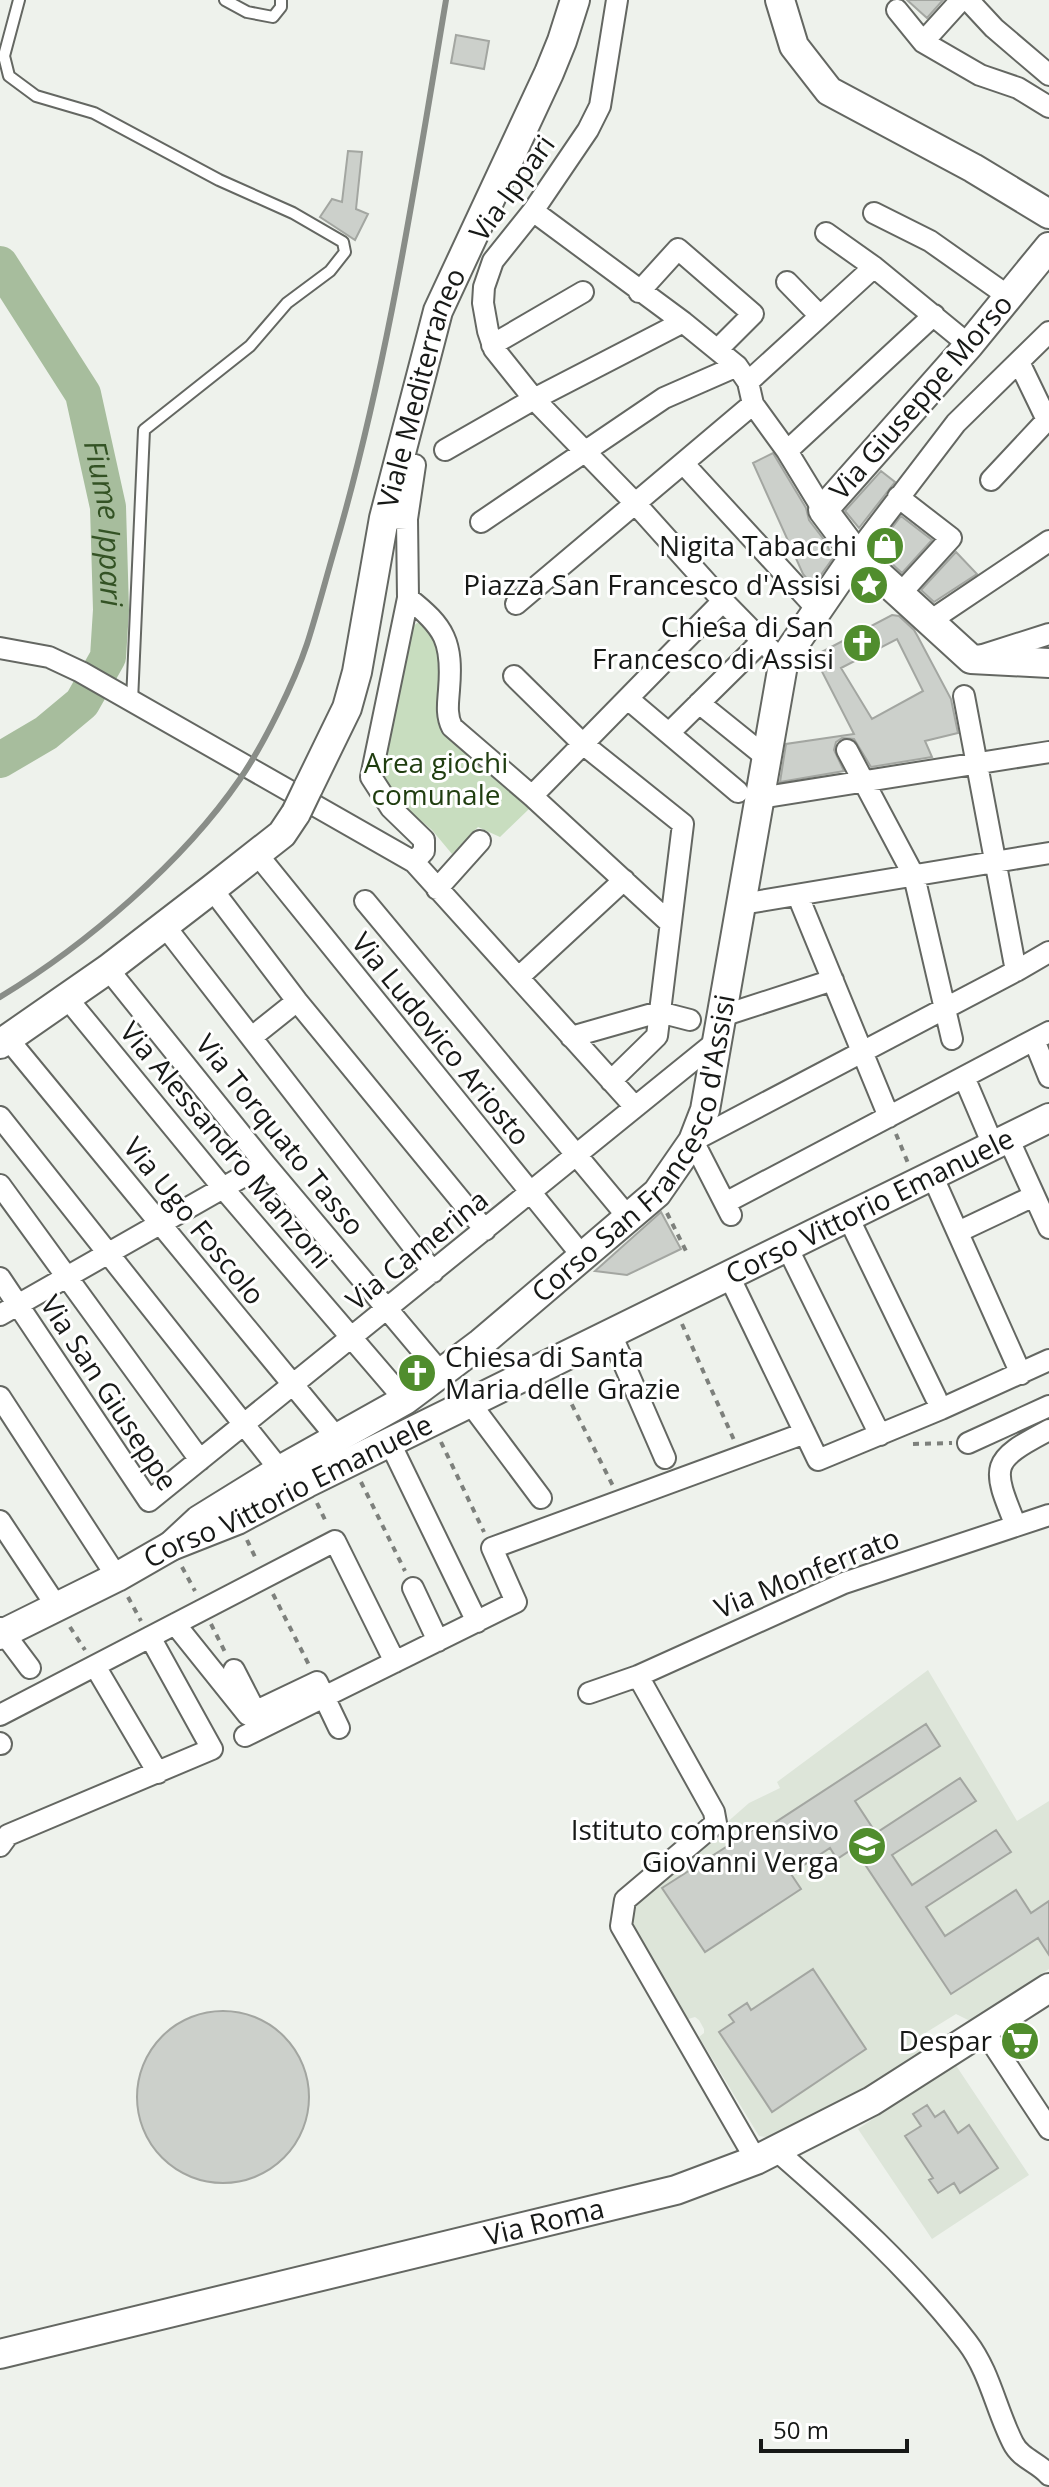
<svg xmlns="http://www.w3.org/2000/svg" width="1049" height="2487" viewBox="0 0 1049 2487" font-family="'Open Sans',sans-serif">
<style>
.built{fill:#dde5d9}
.green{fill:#c8ddbf}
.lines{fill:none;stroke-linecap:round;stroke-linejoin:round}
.river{stroke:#a7bd9d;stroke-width:36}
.building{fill:#ccd0cb;stroke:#a3a6a1;stroke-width:2;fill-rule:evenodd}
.lane-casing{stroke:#646762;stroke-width:14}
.street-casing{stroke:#646762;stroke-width:24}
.secondary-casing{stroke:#646762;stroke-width:32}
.path{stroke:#7d807c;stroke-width:4;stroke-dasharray:6 6;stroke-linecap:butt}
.lane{stroke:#fff;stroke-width:10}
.street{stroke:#fff;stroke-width:20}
.secondary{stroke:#fff;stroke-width:28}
.rail{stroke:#898d88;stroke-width:6}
.secondary-bridge-casing{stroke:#646762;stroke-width:32;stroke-linecap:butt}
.secondary-bridge{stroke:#fff;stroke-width:28}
.labels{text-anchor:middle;stroke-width:6;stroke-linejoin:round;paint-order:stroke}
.street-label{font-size:28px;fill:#171917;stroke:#fff}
.poi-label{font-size:28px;fill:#171917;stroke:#fff;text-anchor:end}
.park-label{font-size:28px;fill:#1f3d0f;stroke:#fff}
.water-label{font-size:30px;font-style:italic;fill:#335224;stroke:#fff}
</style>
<rect width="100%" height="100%" fill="#eef2ec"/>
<path class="built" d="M928,1670L1017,1821L1049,1801V1969L970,2021L956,2014L922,2035L929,2048L859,2093L774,2138L759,2136L699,2037L704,2033V2029L699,2020L695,2017L688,2019L630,1924L634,1904L749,1803L780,1788L777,1782Z
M955,2064L1029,2175L932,2239L858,2129Z"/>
<path class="green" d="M417,623L427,624L440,648L447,732L529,809L500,837L478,827L452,854L432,830L400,803L381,775L410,629Z"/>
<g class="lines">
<path class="river" id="s1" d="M0,264L83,394L108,507L111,610L108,657L82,703L46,733L0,760"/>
</g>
<path class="building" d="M907,0H943L927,18Z
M456,35L489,41L484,69L451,63Z
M348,151L362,152L356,209L368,214L355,240L320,217L332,199L342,202Z
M773,453L806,508L809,520L825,541L833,558L813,586L803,574L753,463Z
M881,471L895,482L859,528L845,511Z
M901,516L932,540L902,573L876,549Z
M956,552L977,574L934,602L921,590Z
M892,615L899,616L914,630L918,637L951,699L958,733L925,741L932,757L871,767L854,739L842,738L836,742L834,750L844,771L780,782L786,744L854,734L814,656ZM897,639L923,691L872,719L841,668Z
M661,1212L681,1249L627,1275L595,1271Z
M926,1724L940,1746L855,1801L876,1833L960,1778L976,1801L892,1855L912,1885L996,1830L1011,1852L926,1907L945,1936L1016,1890L1031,1913L1049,1901V1955L1038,1938L951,1994L854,1848L837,1859L830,1848L798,1869L791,1874L801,1889L705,1952L662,1888L759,1826L762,1831Z
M813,1969L866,2049L772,2112L719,2032L734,2022L729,2015L747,2003L751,2010Z
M137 2097a86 86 0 1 1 172 0a86 86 0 1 1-172 0Z
M927,2105L935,2117L944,2111L958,2133L969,2125L998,2168L960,2193L954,2183L938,2193L929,2180L933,2178L905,2136L921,2126L913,2114Z"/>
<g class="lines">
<g class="lane-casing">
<path id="lane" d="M19,0L4,56L9,76L36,96L94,113L219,180L293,213L343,242L345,252L330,271L287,303L250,346L144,430L132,701
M225,0L247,12L273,17L281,7V0"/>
</g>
<g class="street-casing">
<path id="street" d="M617,0L600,106L588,130L533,211L493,261L484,287L483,303L488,331L494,349L534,399L634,502L723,601L774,653L784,659
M961,0L923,42L980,75L1018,88L1049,107
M968,0L994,28L1049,75
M897,10L923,42
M533,211L683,322L737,366L748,382L753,404L787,451L823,510
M874,213L930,241L1008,296
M826,233L874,267L969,345
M787,282L820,316
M639,292L678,249L753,314L718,349
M492,345L583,292
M748,382L874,267
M445,450L534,399L683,322
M787,451L934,315
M683,463L817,609
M991,480L1047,420L1019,362
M898,497L951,538L901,593
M384,518L407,519L408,598L371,777L391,808L424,840V851L414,862
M407,519L415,465
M481,522L664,398L737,366
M856,554L956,423L1049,332
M408,598C445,627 453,642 449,690C448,703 446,715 452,727L532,796L670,923
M516,604L753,404
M930,621L1049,541
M0,648L49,657L81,672L414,862L635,1107
M983,655L1049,634
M514,676L583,744L683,824L657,1036L611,1081
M964,696L1016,971
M628,699L738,792
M699,703L766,757
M669,733L762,641
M847,750L914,876L952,1039
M532,796L723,601
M759,798L1049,752
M257,854L583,1257
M212,889L297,1001L485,1230
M437,889L480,841
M798,896L889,1117
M365,901L628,1217
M742,904L1049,853
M164,925L433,1272
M108,969L265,1164L441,1373
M519,977L624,880
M67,998L223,1188L405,1400
M722,1016L833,980
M252,1037L297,1001
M571,1037L659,1012L690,1020
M8,1039L337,1438
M1034,1040L1049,1077
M964,1077L993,1145
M0,1117L280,1470
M1008,1138L1049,1228
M932,1175L1021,1374
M0,1185L200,1460
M725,1203L1049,1032
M731,1215L693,1141L1016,971L1049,952
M848,1217L936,1398
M958,1232L1034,1196
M787,1247L880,1435
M729,1276L818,1460L941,1409L1049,1360
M0,1278L149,1501L718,1040
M0,1315L265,1164
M611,1334L665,1458
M0,1397L117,1577
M470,1403L541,1498
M390,1443L477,1622
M968,1443L1049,1406
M0,1521L57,1607
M1016,1526C991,1465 990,1461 1049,1430
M413,1588L438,1641
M175,1624L248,1715L317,1682L339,1728
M0,1628L30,1668
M95,1666L158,1773
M234,1670L254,1709
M638,1676L714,1812L716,1823L625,1900L621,1926L756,2160
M589,1693L638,1676L844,1583L1049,1515
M0,1715L335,1541L395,1662
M245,1736L516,1602L492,1548L805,1433
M0,1743L1,1744
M0,1846L8,1835L212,1749L150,1637
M983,2029L1049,2129
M777,2151C845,2210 912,2271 967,2342C990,2372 996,2410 1013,2443C1021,2459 1038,2462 1049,2475"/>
</g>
<g class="secondary-casing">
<g id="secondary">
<path d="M780,0L794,46L829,91L973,168L1049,214"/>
<path d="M1049,247L969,345L823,510L856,554L971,659L1049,663"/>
<path id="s2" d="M308,788L347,708L357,672L384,518L438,311L549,73L562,41L575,0"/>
<path d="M0,1044L108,969L212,889L282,834L296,813"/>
<path id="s3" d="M171,1546L199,1520L280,1470L405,1400L481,1343L657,1193L693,1141L705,1110L784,659L856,554"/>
<path id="s4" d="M0,1635L117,1577L171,1546L237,1520L307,1483L1049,1118"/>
<path id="s5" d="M0,2354L676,2190L756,2160L872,2101L1049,1988"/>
</g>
</g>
<path class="path" d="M896,1134L908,1163
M667,1213L687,1253
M682,1324L734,1440
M561,1383L613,1486
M441,1442L484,1532
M913,1444L952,1443
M361,1482L405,1571
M317,1503L327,1524
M247,1540L257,1561
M182,1567L195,1591
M273,1594L309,1665
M128,1597L141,1621
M211,1624L227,1656
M70,1627L85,1650"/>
<use href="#lane" class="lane"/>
<use href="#street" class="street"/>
<use href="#secondary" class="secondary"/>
<path class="rail" d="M0,997C86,945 183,862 240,779C264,744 294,683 307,644C317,613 325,582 334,551C387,371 415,184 446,0"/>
<g class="secondary-bridge-casing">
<path id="secondary-bridge" d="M296,813L308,788"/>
</g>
<use href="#secondary-bridge" class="secondary-bridge"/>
</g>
<defs>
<g id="shop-disc" transform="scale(2)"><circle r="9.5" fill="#508d2d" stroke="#fff"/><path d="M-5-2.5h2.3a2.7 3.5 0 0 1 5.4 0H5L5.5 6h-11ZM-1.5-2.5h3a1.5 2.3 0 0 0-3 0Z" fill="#fff"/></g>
<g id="sight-disc" transform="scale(2)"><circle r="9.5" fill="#508d2d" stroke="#fff"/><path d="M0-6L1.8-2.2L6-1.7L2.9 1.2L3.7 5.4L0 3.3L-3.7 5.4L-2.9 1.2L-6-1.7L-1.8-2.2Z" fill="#fff"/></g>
<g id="church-disc" transform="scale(2)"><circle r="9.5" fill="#508d2d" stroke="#fff"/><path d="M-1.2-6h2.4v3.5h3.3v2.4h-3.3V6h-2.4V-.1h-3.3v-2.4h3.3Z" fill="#fff"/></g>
<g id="school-disc" transform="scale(2)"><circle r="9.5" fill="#508d2d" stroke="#fff"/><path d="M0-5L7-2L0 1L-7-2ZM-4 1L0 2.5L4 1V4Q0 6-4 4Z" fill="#fff"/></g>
<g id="supermarket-disc" transform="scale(2)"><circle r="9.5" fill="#508d2d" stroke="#fff"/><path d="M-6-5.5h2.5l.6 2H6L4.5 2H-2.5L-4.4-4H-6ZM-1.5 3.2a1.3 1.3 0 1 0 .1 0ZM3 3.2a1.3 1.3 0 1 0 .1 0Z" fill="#fff"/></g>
</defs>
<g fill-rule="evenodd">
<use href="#shop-disc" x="885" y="546"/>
<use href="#sight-disc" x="869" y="585"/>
<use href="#church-disc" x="862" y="643"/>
<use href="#church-disc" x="417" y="1373"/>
<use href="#school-disc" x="867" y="1846"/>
<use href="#supermarket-disc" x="1020" y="2041"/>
</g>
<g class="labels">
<g class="street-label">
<text transform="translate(512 188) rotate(-54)" y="10">Via Ippari</text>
<text dy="10" stroke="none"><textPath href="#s2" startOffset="418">Viale Mediterraneo</textPath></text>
<text transform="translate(921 397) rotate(-49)" y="10">Via Giuseppe Morso</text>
<text transform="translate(441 1039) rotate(51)" y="10">Via Ludovico Ariosto</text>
<text transform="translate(280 1135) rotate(51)" y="10">Via Torquato Tasso</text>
<text dy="10" stroke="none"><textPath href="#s3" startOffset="630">Corso San Francesco d'Assisi</textPath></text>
<text transform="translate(226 1145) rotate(50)" y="10">Via Alessandro Manzoni</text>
<text dy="10" stroke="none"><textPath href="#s4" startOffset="970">Corso Vittorio Emanuele</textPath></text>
<text transform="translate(194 1221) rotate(51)" y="10">Via Ugo Foscolo</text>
<text transform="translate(417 1250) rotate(-39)" y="10">Via Camerina</text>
<text transform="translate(109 1393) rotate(57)" y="10">Via San Giuseppe</text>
<text dy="10" stroke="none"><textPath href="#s4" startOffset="322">Corso Vittorio Emanuele</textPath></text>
<text transform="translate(807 1573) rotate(-22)" y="10">Via Monferrato</text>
<text dy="10" stroke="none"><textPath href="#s5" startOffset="560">Via Roma</textPath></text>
</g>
<g class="poi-label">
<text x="857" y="556">Nigita Tabacchi</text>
<text x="841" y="595">Piazza San Francesco d'Assisi</text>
<text x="834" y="637">Chiesa di San<tspan x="834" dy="32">Francesco di Assisi</tspan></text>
<text x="445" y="1367" text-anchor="start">Chiesa di Santa<tspan x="445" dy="32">Maria delle Grazie</tspan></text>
<text x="839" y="1840">Istituto comprensivo<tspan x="839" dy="32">Giovanni Verga</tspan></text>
<text x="992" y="2051">Despar</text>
</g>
<g class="park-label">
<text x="436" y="773">Area giochi<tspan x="436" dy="32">comunale</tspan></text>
</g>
<g class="water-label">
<text dy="10" stroke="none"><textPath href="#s1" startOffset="286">Fiume Ippari</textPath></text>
</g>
</g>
<path d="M761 2439v12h146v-12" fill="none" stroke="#171917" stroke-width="4"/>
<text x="773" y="2439" font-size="24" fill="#171917" stroke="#ffffff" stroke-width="6" paint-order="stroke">50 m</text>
</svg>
